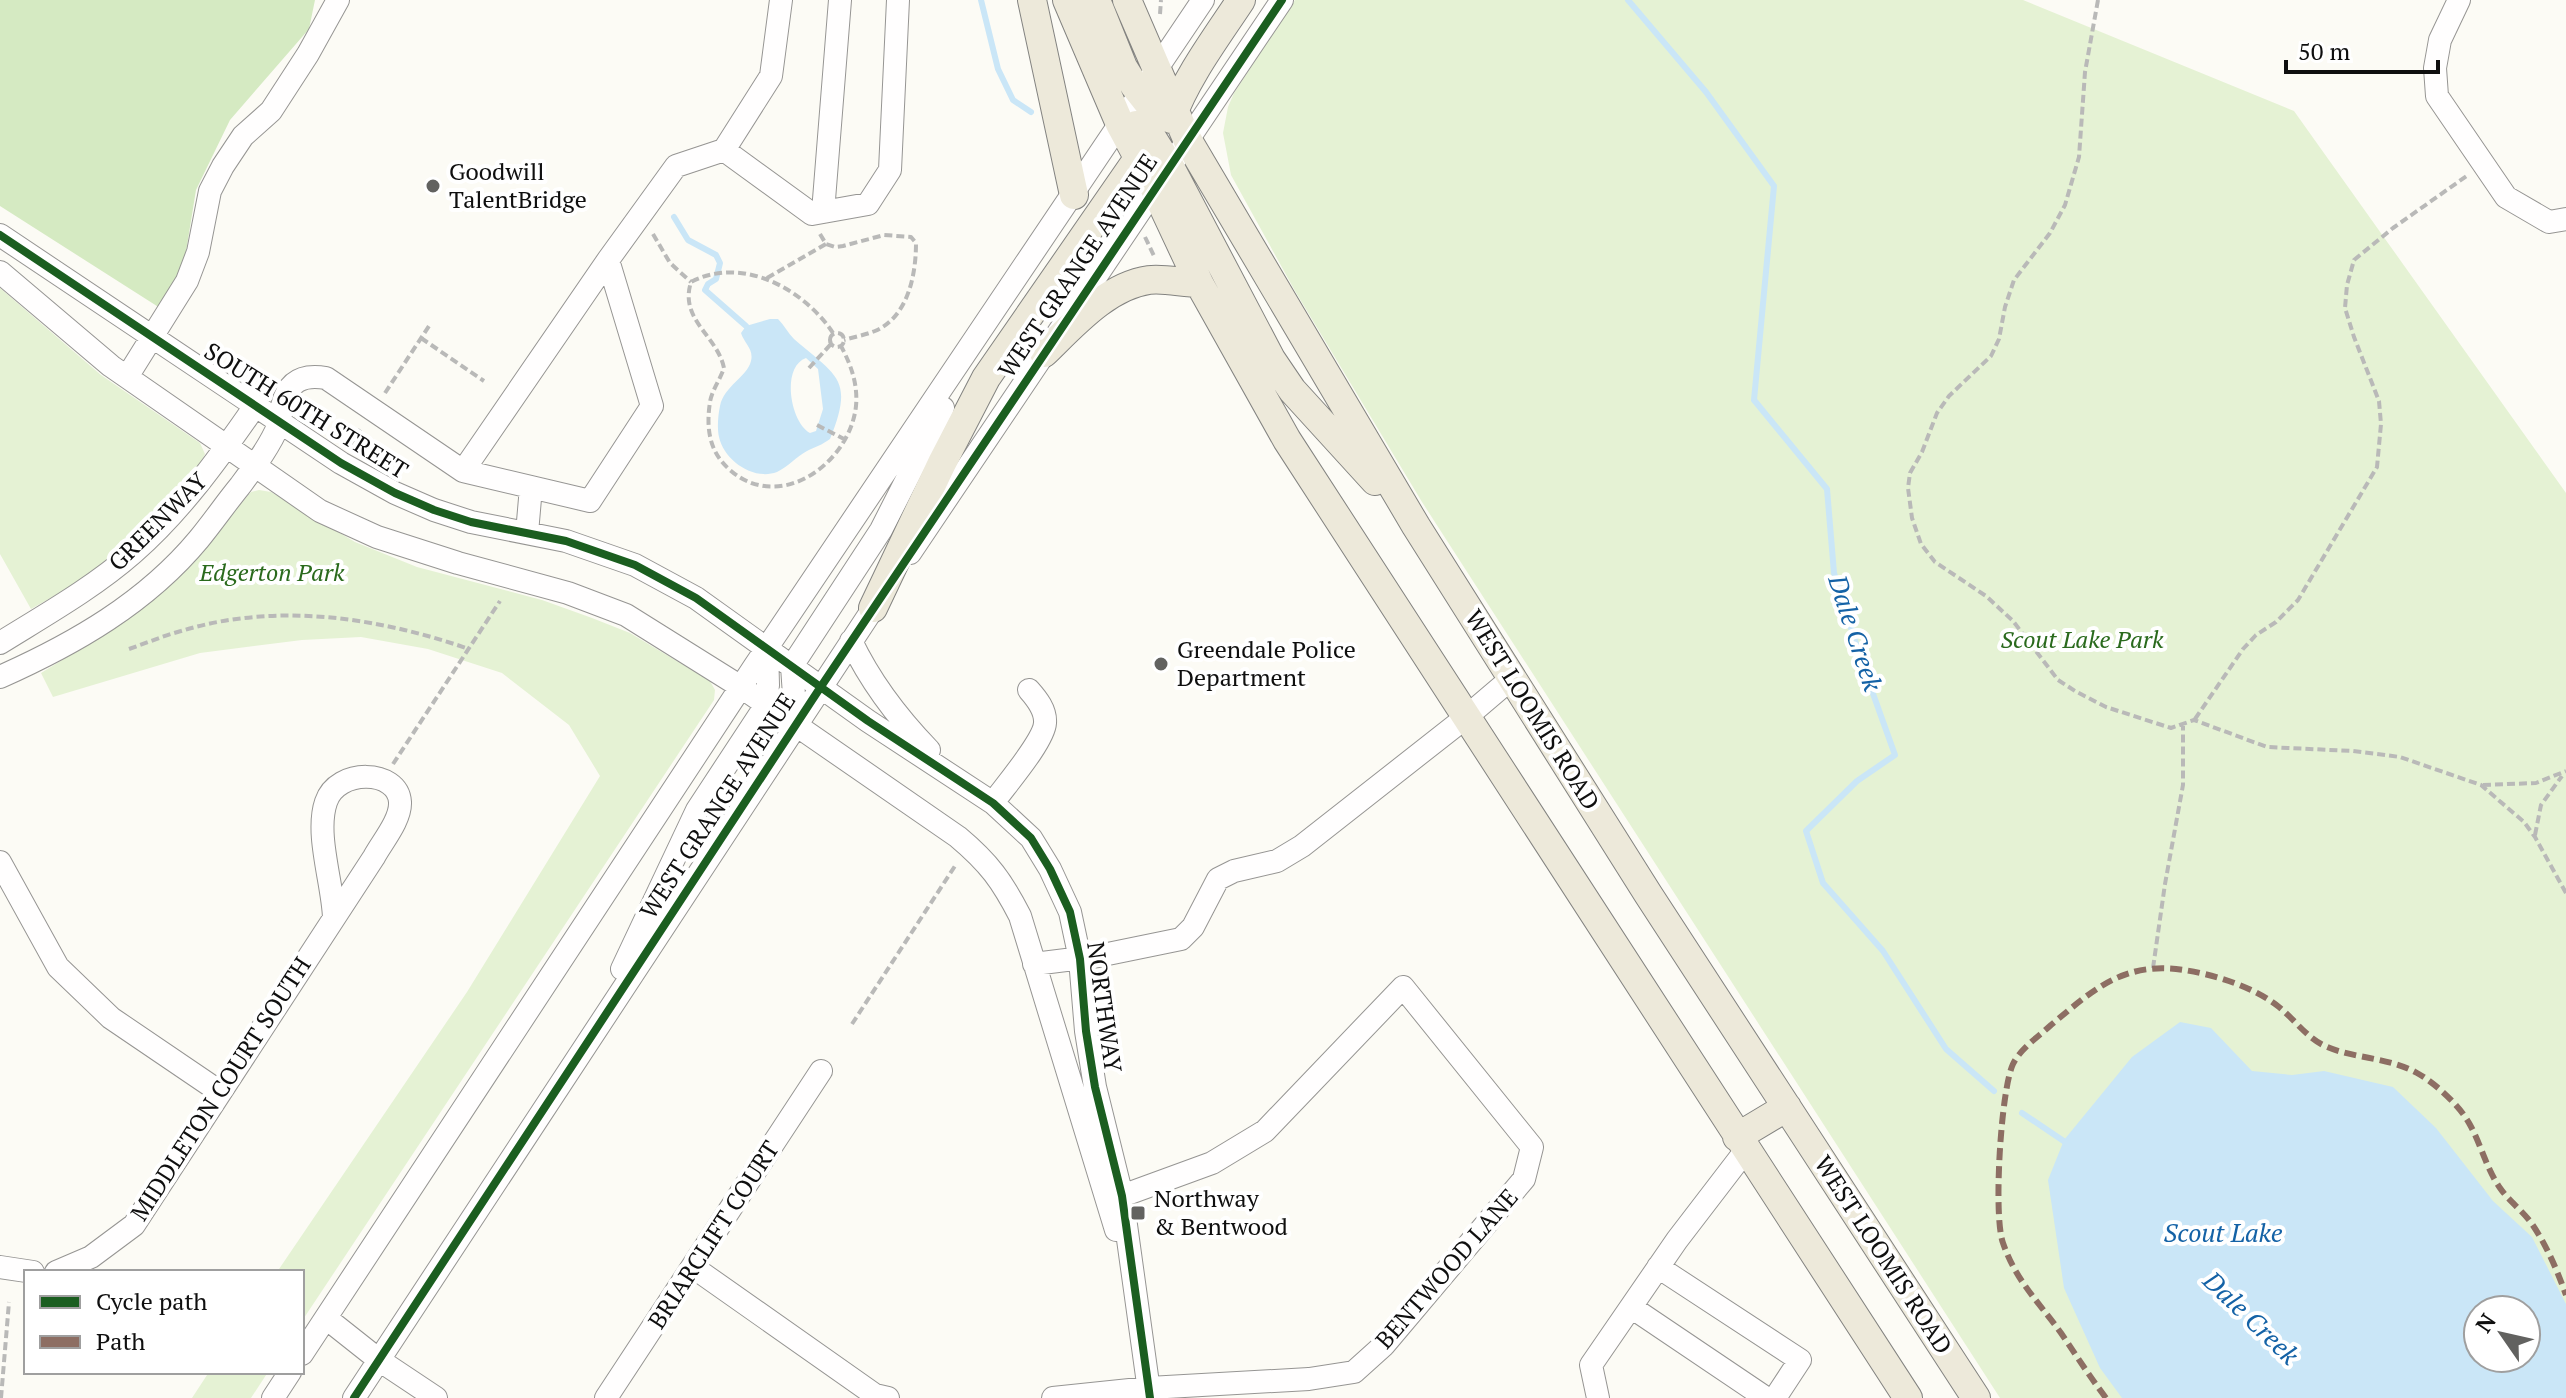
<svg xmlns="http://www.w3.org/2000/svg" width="2566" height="1398" viewBox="0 0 2566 1398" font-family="'PT Serif',serif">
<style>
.green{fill:#e5f2d4;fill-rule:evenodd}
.forest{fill:#d5eac2}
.water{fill:#cae6f7;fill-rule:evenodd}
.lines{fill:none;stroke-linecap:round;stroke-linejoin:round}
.stream{stroke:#cae6f7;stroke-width:6}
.minor-casing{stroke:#969593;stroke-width:24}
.major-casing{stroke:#838380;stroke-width:30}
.path{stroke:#b9b9b8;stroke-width:4;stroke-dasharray:8 4;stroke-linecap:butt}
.minor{stroke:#fffefe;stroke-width:22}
.major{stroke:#ede9da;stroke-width:28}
.quiet{stroke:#8d6e63;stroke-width:6;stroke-dasharray:12 6;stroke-linecap:butt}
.cycleway-casing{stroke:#fff;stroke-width:13}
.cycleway{stroke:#1b5e20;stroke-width:8}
.poi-dot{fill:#626260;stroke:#fff;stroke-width:3}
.labels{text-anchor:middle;stroke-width:8;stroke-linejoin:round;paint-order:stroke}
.poi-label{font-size:24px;fill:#0f0f0f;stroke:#fff;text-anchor:start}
.street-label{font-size:24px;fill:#0f0f0f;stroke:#fff}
.park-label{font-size:24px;font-style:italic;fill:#2a6a1d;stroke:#fff}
.water-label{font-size:26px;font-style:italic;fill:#1462a6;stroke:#fff}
</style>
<rect width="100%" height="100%" fill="#fcfbf5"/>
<path class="green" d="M1295,0H2023L2294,111L2566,493V1398H2000L1422,502L1295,291L1231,175L1223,133L1228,107L1234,93ZM2478,1310H2526V1358H2478Z
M0,288L101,375L200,443L205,454C189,490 127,548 95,571C74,585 52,597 31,609L0,554Z
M259,490L271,492L355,542L417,567L542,600L592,618L630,633L710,681L715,690L714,700L302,1321V1272H277L467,992L600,776L569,725L502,673L428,649L361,637L302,640L200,653L53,697L41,673L116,627L185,568L251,492Z
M209,1372H268L251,1398H192Z"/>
<path class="forest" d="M0,0H315L309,29L230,120L196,190L184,264L160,308L0,206Z"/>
<path class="water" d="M770,319H778C784,325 788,333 794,339C838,377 854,379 830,439C822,445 815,447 807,451C797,456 788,467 777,472C753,481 724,460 719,437C717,429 718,415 720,406C724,386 747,377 751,361C754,349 744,343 741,333L746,326ZM806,358L818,369L823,409L816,431L810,433C790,422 781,367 806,358Z
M2180,1022L2211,1028L2252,1071L2292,1075L2324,1071L2393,1087L2436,1128L2493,1201L2532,1237L2566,1304V1398H2122L2100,1368L2064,1288L2048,1180L2064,1140L2132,1057ZM2478,1310H2526V1358H2478Z"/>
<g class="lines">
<path class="stream" d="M981,0L998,69L1013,100L1031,112
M1628,0L1706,92L1774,186L1754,400L1827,489L1834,573L1862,663L1895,755L1857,781L1806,831L1823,883L1883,951L1946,1049L1994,1091
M674,217L688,240L716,255L720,263L716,279L708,284L705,290L746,326
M2022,1113L2068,1144"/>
<g class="minor-casing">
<path id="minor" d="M2459,0L2440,40L2435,68L2437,96L2506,197L2549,222L2566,219
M724,150L771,76L781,0
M823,212L840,0
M0,235L341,463L395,493L434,510L471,522L566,541L635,565L696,598L868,721L993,803L1031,838L1050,869L1070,912L1080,959L1086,1031L1095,1087L1122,1196L1150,1398
M0,272L111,366L320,511L377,537L458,563L568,593L626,615L741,687L958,837C989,863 1002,881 1020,916L1116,1230
M127,377L187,281L198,252L210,191L223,166L243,136L271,111L308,54L338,0
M463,471L608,260
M527,533L531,487
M910,553L1282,0
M851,641C870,681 899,719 929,750
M0,643C45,615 93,588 133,553C181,511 219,458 255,406
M0,677C74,644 146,603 199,539C213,522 226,503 240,486C254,467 270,446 279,424C281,418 281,412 282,406C288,381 303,374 326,378L463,471L590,501L652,406L608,260L676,166L724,150L812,214L868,204L890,170L898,0
M796,725L792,666L881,530L943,408
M993,803C1005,786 1044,741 1045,723C1046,710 1037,699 1029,690
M0,862L58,967L111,1018L220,1092
M1034,964L1098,956L1181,939L1193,927L1218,879L1234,871L1277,861L1302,846L1465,718L1512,678
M622,969L697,810L766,705L768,685L767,647
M0,1267L33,1272
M693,1267L875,1395L888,1398
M1658,1267L1800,1360L1775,1398
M56,1272L91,1257L134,1225L374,857C382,842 401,820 400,802C398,769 337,768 326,802C315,834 333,884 334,918
M1631,1307L1766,1398
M326,1318L379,1360L436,1398
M302,1354L754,667L1203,0
M273,1398L290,1372
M354,1398L882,595
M606,1398L821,1071
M1053,1398L1149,1388L1309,1379L1354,1372L1384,1345L1524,1179L1532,1147L1403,987L1265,1131L1212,1163L1108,1201
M1598,1398L1591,1365L1677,1240L1746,1150"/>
</g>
<g class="major-casing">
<path id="major" d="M1032,0L1074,195
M1067,0L1120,124L1154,187L1199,283L1287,440L1908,1398
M1096,0L1123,67L1134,85L1160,118
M1127,0L1187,139L1416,526L1648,894L1976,1398
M1171,119C1187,76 1216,38 1241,0
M1136,125L1148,131L1169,165L1271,359L1292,390L1375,481
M1044,353C1073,325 1107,286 1149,280C1164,278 1184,283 1199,283
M873,608L942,463L986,378L1139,157L1154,110L1156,77
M1737,1137L1787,1107"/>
</g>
<path class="path" d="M2098,0L2085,72L2079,157L2065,205L2050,233L2014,280L2005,307L1999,339L1991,356L1949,396L1937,413L1922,452L1910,473L1908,488L1912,518L1921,544L1935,562L1986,596L2013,621L2058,680L2075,691L2106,707L2171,728L2194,720L2267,747L2353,751L2400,757L2481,785L2524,822L2535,837L2566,893
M1160,14L1161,0
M653,234L670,263L691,282
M820,234L826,244L835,247L843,246L884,235L911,237L916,243C916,275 908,317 875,331C865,335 854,337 844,340
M1145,237L1155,258
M767,278L826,244
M830 340a7 7 0 1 1 14 0a7 7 0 1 1-14 0Z
M833,333C804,289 742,255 691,282C679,320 717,335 724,368C720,380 712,390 710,402C706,428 709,452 730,470C780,514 850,463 856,406C858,384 851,365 841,346
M421,338L484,381
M809,368L831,344
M385,393L429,326
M817,425L844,439
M349,446L362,427
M129,649C146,643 163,636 181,631C276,602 377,617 469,649
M2195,719L2243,649L2256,635L2276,622L2298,600L2377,467L2381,424L2379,401L2354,337L2345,308L2347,285L2354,260L2393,228L2468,175
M393,764L500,601
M2483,785L2536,783L2566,771
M2535,835L2541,805L2562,776
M2153,968L2165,884L2183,785V726
M852,1024L955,866
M1,1398L9,1302"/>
<use href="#minor" class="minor"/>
<use href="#major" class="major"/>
<path class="quiet" d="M2106,1398C2090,1377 2076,1355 2061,1333C2038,1301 2016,1281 2003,1243C1993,1216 2001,1089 2013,1064C2021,1048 2038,1037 2051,1025C2094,989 2124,961 2184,970C2216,975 2254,987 2279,1007C2294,1019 2307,1038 2325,1046C2354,1059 2389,1057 2417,1073C2435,1083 2459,1105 2469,1123C2481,1144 2486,1168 2500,1188C2509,1201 2523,1211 2532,1224C2547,1246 2557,1270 2566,1295"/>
<g class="cycleway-casing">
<path id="cycleway" d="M0,235L341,463L395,493L434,510L471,522L566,541L635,565L696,598L868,721L993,803L1031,838L1050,869L1070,912L1080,959L1086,1031L1095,1087L1122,1196L1150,1398
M354,1398L820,688L1282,0"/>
</g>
<use href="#cycleway" class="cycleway"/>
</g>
<g class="poi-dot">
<circle cx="433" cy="186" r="8"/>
<circle cx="1161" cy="664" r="8"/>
<rect x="1130" y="1205" width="16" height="16" rx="4"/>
</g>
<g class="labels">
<g class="poi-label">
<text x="449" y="180">Goodwill<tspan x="449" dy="28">TalentBridge</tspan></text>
<text x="1177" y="658">Greendale Police<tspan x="1177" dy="28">Department</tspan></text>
<text x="1154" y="1207">Northway<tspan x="1154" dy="28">&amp; Bentwood</tspan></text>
</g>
<g class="street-label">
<text transform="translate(1078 266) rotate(-56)" y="8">WEST GRANGE AVENUE</text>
<text transform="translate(306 411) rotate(32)" y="8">SOUTH 60TH STREET</text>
<text transform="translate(158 522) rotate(-45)" y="8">GREENWAY</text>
<text transform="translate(1532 710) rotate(58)" y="8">WEST LOOMIS ROAD</text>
<text transform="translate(718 806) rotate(-57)" y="8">WEST GRANGE AVENUE</text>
<text transform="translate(1104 1007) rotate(82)" y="8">NORTHWAY</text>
<text transform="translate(221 1089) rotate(-57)" y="8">MIDDLETON COURT SOUTH</text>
<text transform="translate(714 1235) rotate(-57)" y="8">BRIARCLIFT COURT</text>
<text transform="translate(1883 1255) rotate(57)" y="8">WEST LOOMIS ROAD</text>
<text transform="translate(1447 1269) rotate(-49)" y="8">BENTWOOD LANE</text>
</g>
<g class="park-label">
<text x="272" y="581">Edgerton Park</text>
<text x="2082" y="648">Scout Lake Park</text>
</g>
<g class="water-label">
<text transform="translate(1855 633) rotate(72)" y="9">Dale Creek</text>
<text x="2223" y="1242">Scout Lake</text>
<text transform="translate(2251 1318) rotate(44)" y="9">Dale Creek</text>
</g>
</g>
<rect x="24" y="1270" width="280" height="104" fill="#ffffff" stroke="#9f9f9f" stroke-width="2"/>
<rect x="40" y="1296" width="40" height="12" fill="#1b5e20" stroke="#9f9f9f" stroke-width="2"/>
<text x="96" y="1310" font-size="24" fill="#0f0f0f">Cycle path</text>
<rect x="40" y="1336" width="40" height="12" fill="#8d6e63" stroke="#9f9f9f" stroke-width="2"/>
<text x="96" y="1350" font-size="24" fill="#0f0f0f">Path</text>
<g transform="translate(2502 1334) rotate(304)"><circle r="38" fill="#ffffff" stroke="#9f9f9f" stroke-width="2"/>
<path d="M0-6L14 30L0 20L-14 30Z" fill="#626260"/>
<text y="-12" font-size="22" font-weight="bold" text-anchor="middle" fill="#0f0f0f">N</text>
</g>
<path d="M2286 60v12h152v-12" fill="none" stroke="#0f0f0f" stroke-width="4"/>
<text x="2298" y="60" font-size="24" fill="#0f0f0f" stroke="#ffffff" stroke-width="6" paint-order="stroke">50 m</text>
</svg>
